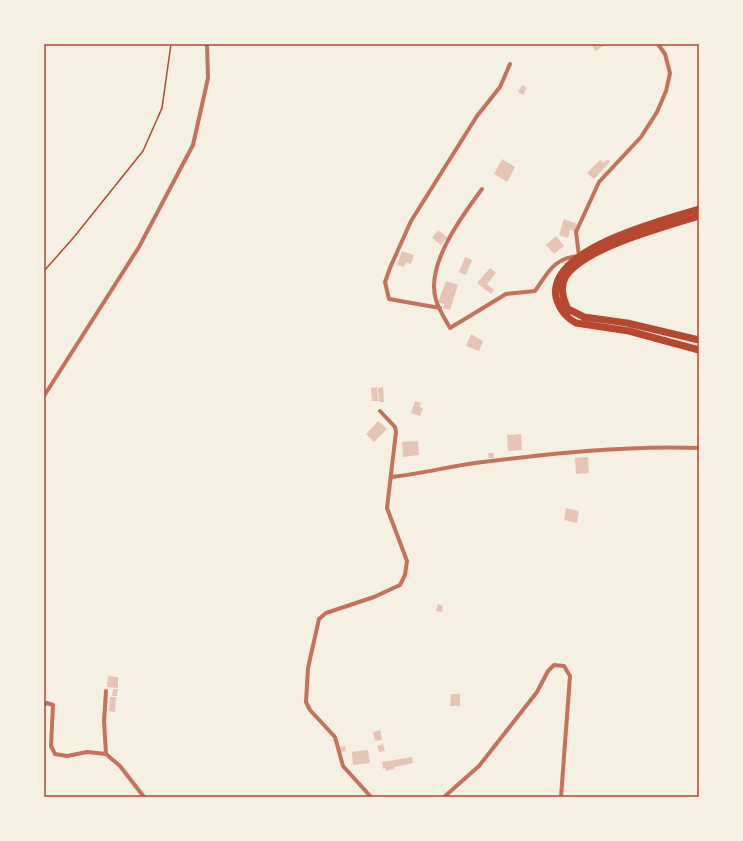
<svg xmlns="http://www.w3.org/2000/svg" width="743" height="841" viewBox="0 0 743 841" font-family="Lato,sans-serif">
<style>
.building{fill:#e6c5b7}
.lines{fill:none;stroke-linecap:round;stroke-linejoin:round}
.path{stroke:#b5482f;stroke-width:1.5}
.minor{stroke:#c5725c;stroke-width:4}
.secondary{stroke:#b5482f;stroke-width:7}
.neatline{fill:none;stroke:#b5482f;stroke-width:1.5}
</style>
<rect width="100%" height="100%" fill="#f6efe4"/>
<path class="building" d="M591,44H602L603,46L596,51Z
M522,85L527,88L523,95L518,92Z
M502,159L515,167L507,182L494,174Z
M608,159L610,162L594,179L587,173L600,160L604,163Z
M564,219L577,224L575,232L570,230L568,238L559,235Z
M438,230L447,237L441,245L432,238Z
M556,236L564,246L554,254L546,245Z
M402,251L414,255L411,264L406,262L404,267L397,265Z
M465,257L472,260L466,275L459,272Z
M490,268L496,273L487,284L494,290L491,294L477,283Z
M446,281L458,285L450,310L443,308L444,304L438,302Z
M471,334L483,341L479,351L466,346Z
M377,387L378,401H372L371,388Z
M383,387L384,402H379L378,388Z
M415,401L421,403L420,407L423,408L420,416L411,413Z
M378,421L387,429L374,442L366,434Z
M521,434L522,450L508,451L507,435Z
M418,441L419,455L403,457L402,442Z
M488,453H494V458H489Z
M588,457L589,473L576,474L575,458Z
M566,508L579,511L577,523L564,520Z
M438,604L443,606L442,612L436,611Z
M108,676L118,677V688L107,687Z
M113,689H118L117,696H112Z
M451,694H460V706H450Z
M110,697H116L115,712L109,711Z
M380,730L382,740L375,741L373,732Z
M383,744L385,751L379,752L377,746Z
M345,746L346,751L341,752L340,747Z
M368,750L370,763L353,765L352,752Z
M412,757L413,763L394,767V769L386,771V768L383,769L382,762Z"/>
<g class="lines">
<path class="path" d="M44,271L74,237L143,151L162,108L171,44"/>
<path class="minor" d="M482,189C462,216 425,265 436,300C439,310 445,319 450,328L506,294L535,291C548,273 553,258 579,256L576,232L599,182L641,137L657,112L666,91L670,73L665,54L658,44
M440,308L389,299L385,282L390,268L411,221L477,116L500,87L510,64
M44,396L139,247L193,145L208,78L207,44
M391,477C420,474 447,467 475,463C547,454 626,445 699,448
M106,691L104,721L106,754
M44,705L47,703L53,705L51,746L55,754L67,756L87,752L106,754L120,766L144,797
M371,797L343,766L335,737L310,710L306,702L308,668L319,619L326,613L374,597L400,585L405,575L407,561L387,508L396,432L395,427L380,411
M444,797L479,766L537,692L548,671L554,665L564,666L570,676L561,797"/>
<path class="secondary" d="M699,209C665,220 547,248 556,297C559,309 565,317 576,323L629,331L699,350
M699,216C665,227 586,247 566,276C560,286 563,299 568,309L584,317L627,323L699,340"/>
</g>
<rect width="743" height="841" fill="none" stroke="#f6efe4" stroke-width="90"/>
<rect x="45" y="45" width="653" height="751" class="neatline"/>
</svg>
